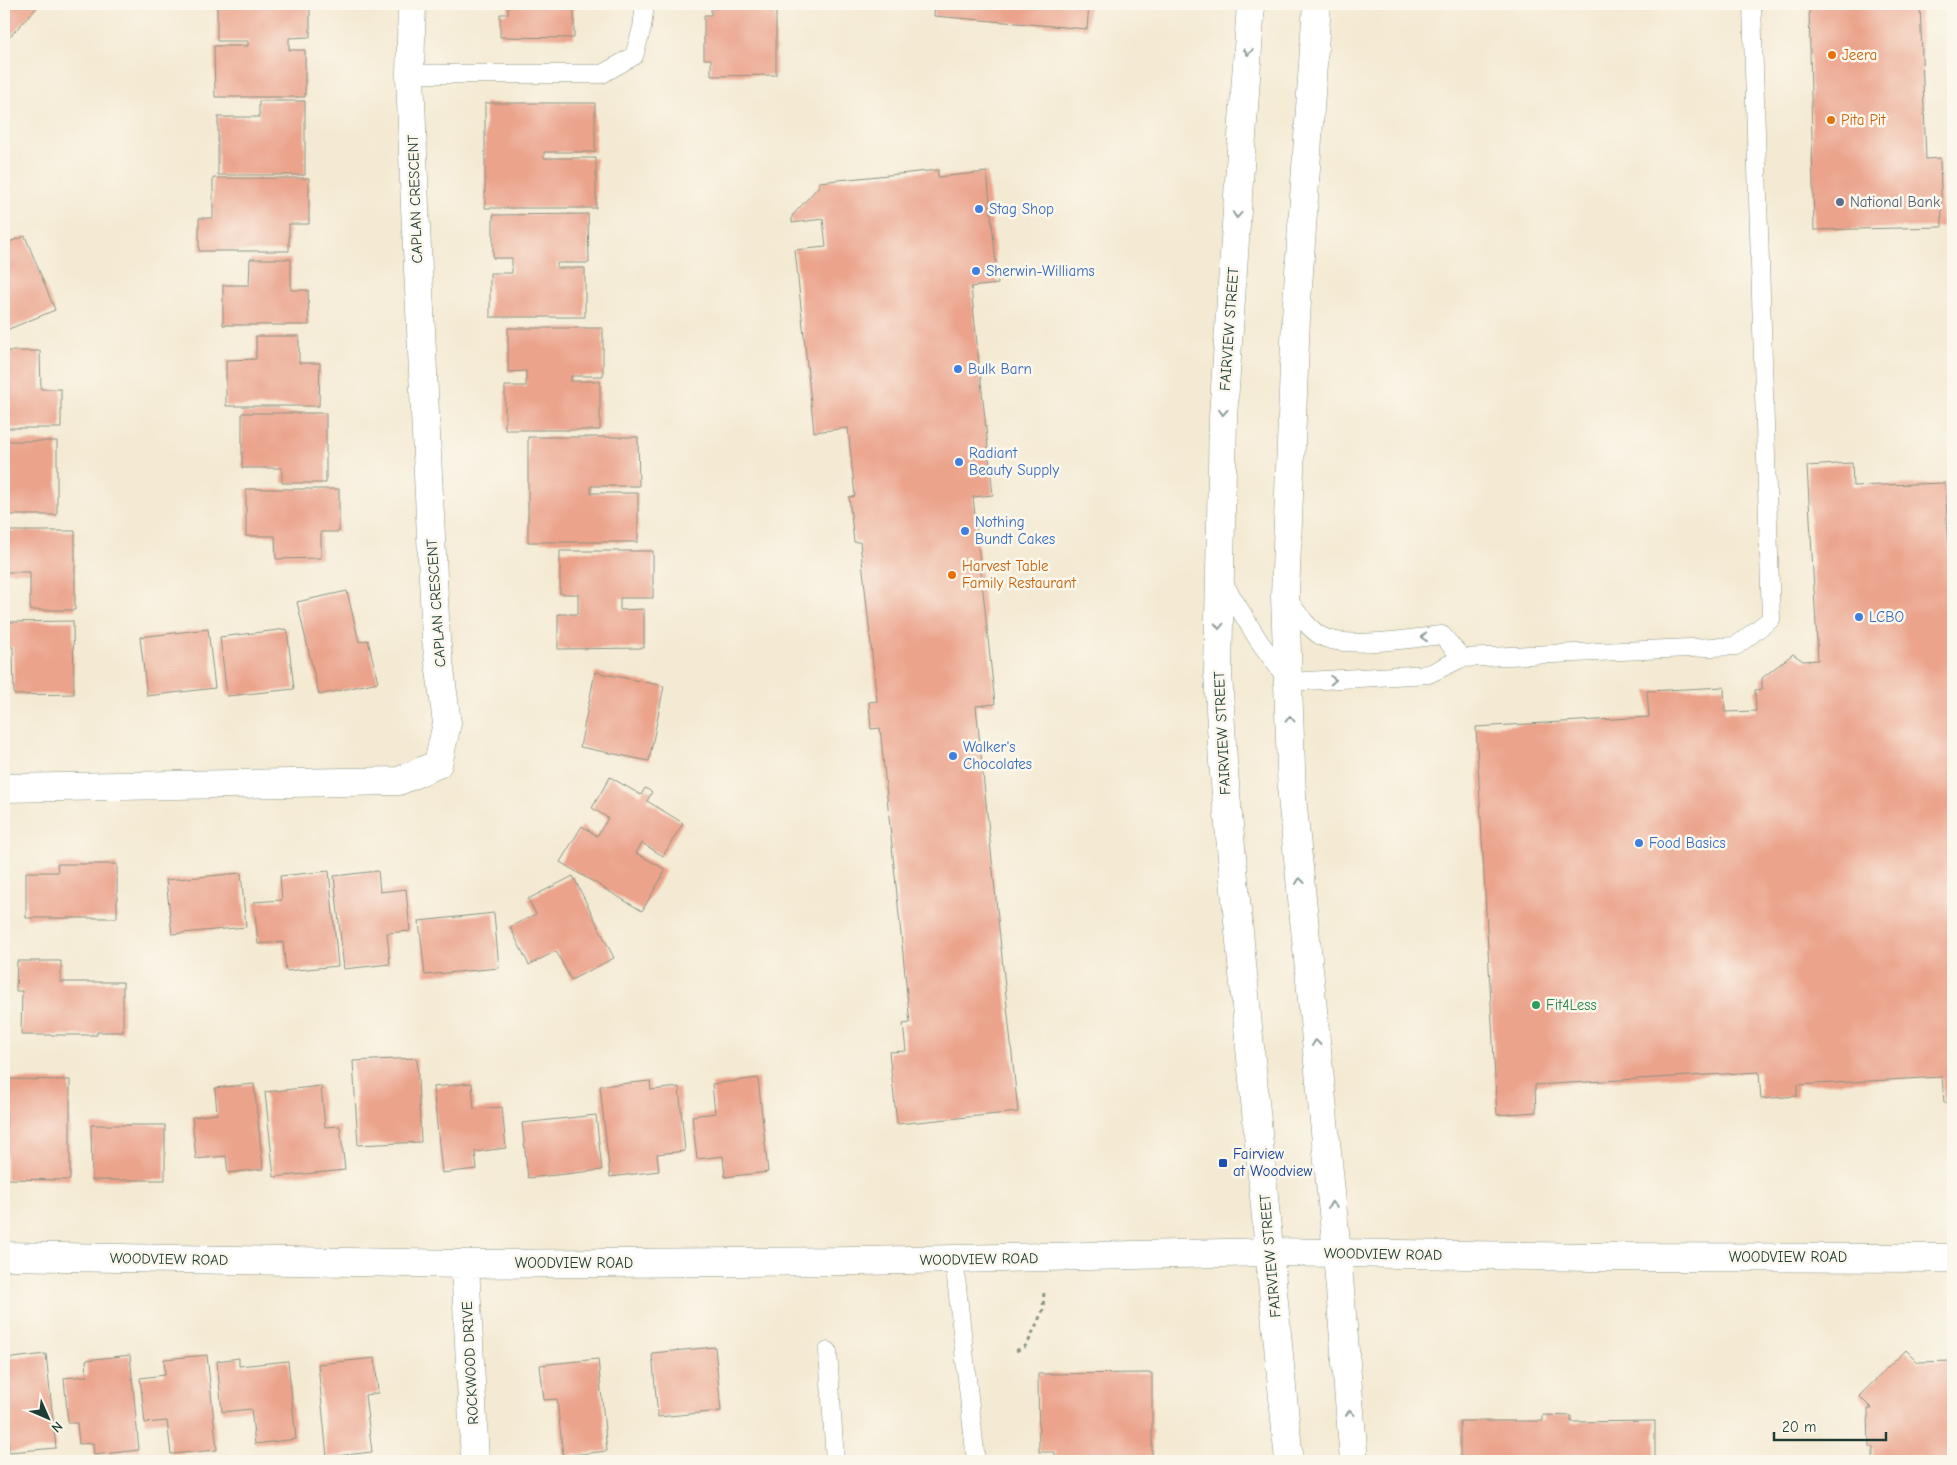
<svg xmlns="http://www.w3.org/2000/svg" width="1957" height="1465" viewBox="0 0 1957 1465" font-family="'Comic Neue',sans-serif">
<style>
.building{fill:#eba38b}
.lines{fill:none;stroke-linecap:round;stroke-linejoin:round}
.service-casing{stroke:#8a9484;stroke-width:19}
.minor-casing{stroke:#8a9484;stroke-width:29}
.secondary-casing{stroke:#8a9484;stroke-width:29}
.path{stroke:#8a9484;stroke-width:3;stroke-dasharray:4 4;stroke-linecap:butt}
.service{stroke:#fff;stroke-width:18}
.minor{stroke:#fff;stroke-width:28}
.secondary{stroke:#fff;stroke-width:28}
.oneway{stroke:#8f9e9a}
.food-dot{fill:#e8710a;stroke:#fbf7ec;stroke-width:2}
.service-dot{fill:#5c6f8a;stroke:#fbf7ec;stroke-width:2}
.shop-dot{fill:#3f7fe0;stroke:#fbf7ec;stroke-width:2}
.leisure-dot{fill:#2e9e5b;stroke:#fbf7ec;stroke-width:2}
.transit-dot{fill:#1a4fb4;stroke:#fbf7ec;stroke-width:2}
.labels{text-anchor:middle;stroke-width:5;stroke-linejoin:round;paint-order:stroke}
.food-label{font-size:15px;fill:#c56008;stroke:#fbf7ec;text-anchor:start}
.street-label{font-size:15px;fill:#1f3d34;stroke:#fbf7ec}
.service-label{font-size:15px;fill:#4e5e75;stroke:#fbf7ec;text-anchor:start}
.shop-label{font-size:15px;fill:#366cbe;stroke:#fbf7ec;text-anchor:start}
.leisure-label{font-size:15px;fill:#27864d;stroke:#fbf7ec;text-anchor:start}
.transit-label{font-size:15px;fill:#164399;stroke:#fbf7ec;text-anchor:start}
</style>
<rect width="100%" height="100%" fill="#fbf7ec"/>
<filter id="ink" filterUnits="userSpaceOnUse"><feTurbulence type="fractalNoise" baseFrequency=".02" numOctaves="2"/><feDisplacementMap in="SourceGraphic" scale="10" xChannelSelector="R" yChannelSelector="G"/><feConvolveMatrix kernelMatrix="1 2 1 2 8 2 1 2 1" color-interpolation-filters="sRGB"/></filter>
<filter id="wash" filterUnits="userSpaceOnUse"><feTurbulence type="fractalNoise" baseFrequency=".0096" numOctaves="4" result="noise"/><feDisplacementMap in="SourceGraphic" scale="20" xChannelSelector="R" yChannelSelector="G"/><feGaussianBlur stdDeviation="1.12" result="paint"/><feColorMatrix in="noise" values="0 0 0 0 0 0 0 0 0 0 0 0 0 0 0 0 0 1.4 0 .05"/><feComposite in="paint" operator="in"/></filter>
<g filter="url(#wash)">
<rect width="100%" height="100%" fill="#f4ead3"/>
<g id="blocks">
<path class="building" d="M4,4H40L4,43Z
M217,4H310V37L289,38V50H305V97H215L214,46H248V41H217Z
M508,4H574V38L500,37V14H508Z
M711,4H776V75L711,76V59H704V15H711Z
M935,4H1089L1087,29L934,16Z
M1809,4H1920L1926,159L1940,158L1942,227L1814,230Z
M259,101H305V175H218V117H259Z
M485,103H595V152H544V158H596V208H485Z
M938,170V177L987,172L998,284L971,287L993,495L973,497L995,704L976,706L1018,1112L897,1124L889,1052L906,1051L903,1024L910,1023L880,728L871,729L869,702L877,701L860,542H854L849,497L855,496L848,428L814,432L795,250L826,247L823,219L792,223V216L819,186V182Z
M213,178H309V224H289V251H199V218H213Z
M588,214L589,263H557V268H585V317H490V273H512V258H493V215Z
M25,236L55,310L4,331V244Z
M250,259H291V290H308L309,325H223V285H249Z
M508,328H603V376H571V381H600V430H505V386H526V371L508,372Z
M256,336H299V363H320L319,406H226V360L256,359Z
M4,351H40L41,389H61V428H4Z
M242,413H326V483H282V468H242Z
M528,437H638L639,486H591V493H638V542H528Z
M4,441H57V515H4Z
M1852,463L1853,486L1945,483L1953,624V1103H1944L1942,1077L1797,1085V1096L1761,1099L1759,1072L1535,1085L1536,1112L1497,1115L1476,727L1649,717L1647,691L1724,687L1725,712L1756,711L1755,690L1762,689V678L1793,654L1803,661L1818,660L1807,466Z
M246,489H339V532H321V558L276,559L275,536H246Z
M4,531H75V610H30V572H4Z
M560,551H653V598H620V610L644,609V648L558,649V614H578V594H560Z
M347,591L359,642L368,640L378,682L319,695L297,602Z
M73,621L74,694L14,695L13,647H7V622Z
M208,629L215,688L147,696L140,637Z
M287,629L294,689L227,696L220,637Z
M595,672L664,686L649,761L580,747Z
M610,777L641,795L645,788L652,792L647,801L683,823L663,856L642,843L636,853L666,870L642,911L560,862L582,826L597,836L608,818L592,808Z
M57,864H117V918H26V872H58Z
M329,871L338,966L286,971L283,942L258,944L254,902L282,900L280,876Z
M378,871L380,892L406,889L410,931L387,933L390,964L344,969L334,876Z
M241,873L246,927L172,934L166,880Z
M573,876L614,958L571,980L556,951L529,965L510,927L536,914L528,899Z
M494,913L499,968L425,975L419,921Z
M17,961H61V982H123V1032H97V1035H21L22,991H16Z
M417,1058L421,1142L358,1145L353,1061Z
M758,1078L768,1172L725,1177L723,1156L697,1159L692,1116L715,1113L712,1084Z
M6,1079L70,1080V1180L6,1179Z
M650,1081L651,1090L679,1087L685,1151L657,1154L659,1171L610,1177L600,1086Z
M472,1083L474,1109L502,1107L506,1148L475,1152L477,1169L442,1173L433,1087Z
M254,1084L263,1169L228,1173L226,1156L196,1159L192,1117L217,1114L215,1088Z
M321,1086L325,1127L340,1126L345,1170L274,1177L265,1092Z
M596,1115L602,1170L528,1178L522,1123Z
M91,1125H165V1180H92Z
M715,1347L721,1411L658,1417L652,1353Z
M1906,1350L1918,1362L1953,1361V1461H1873V1447H1869L1868,1409H1872L1859,1396Z
M46,1354L56,1448L9,1452L6,1419H4V1359Z
M130,1355L139,1450L94,1455L93,1443L79,1444L77,1423H68L64,1378L87,1376L86,1360Z
M207,1355L217,1450L171,1454L167,1421L145,1423L140,1378L165,1375L164,1359Z
M239,1358V1366L288,1361L296,1439L255,1444L251,1409L222,1412L217,1361Z
M375,1358L378,1393L365,1395L372,1452L327,1457L318,1364Z
M598,1359L607,1451L563,1456L557,1399L544,1400L540,1365Z
M1152,1373V1461H1055V1452H1039L1038,1374Z
M1543,1415L1571,1416V1422L1655,1421V1461H1460V1421H1543Z"/>
</g>
</g>
<g filter="url(#ink)">
<use href="#blocks" fill-opacity="0" stroke="#8a9484" stroke-width="1"/>
<g class="lines">
<g class="service-casing">
<path id="service" d="M410,74H602L634,56L642,28L645,4
M1221,579L1259,641L1289,682L1429,674L1462,658L1736,646L1771,619L1752,4
M1285,596C1296,610 1306,627 1321,636C1345,650 1413,638 1442,635L1462,658
M954,1259L976,1461
M828,1351L835,1461"/>
</g>
<g class="minor-casing">
<path id="minor" d="M4,788L399,781L438,764L447,723L436,639L415,207L410,74L412,4
M4,1256L465,1264L862,1261L1269,1252L1591,1257L1953,1258
M465,1264L475,1461"/>
</g>
<g class="secondary-casing">
<path id="secondary" d="M1251,4L1223,417L1218,673L1223,762L1289,1461
M1317,4L1296,317L1285,596L1292,797L1337,1253L1354,1461"/>
</g>
<path class="path" d="M1016,1351L1027,1345L1043,1310L1044,1291"/>
<use href="#service" class="service"/>
<use href="#minor" class="minor"/>
<use href="#secondary" class="secondary"/>
</g>
<defs><path id="oneway-chevron" d="M-2-3.5L2.5 0L-2 3.5" fill="none" stroke-width="1.6" stroke-linecap="round" stroke-linejoin="round" transform="scale(1.25)"/></defs>
<g class="oneway">
<use href="#oneway-chevron" transform="translate(1248 52) rotate(94)"/>
<use href="#oneway-chevron" transform="translate(1237 215) rotate(94)"/>
<use href="#oneway-chevron" transform="translate(1223 412) rotate(93)"/>
<use href="#oneway-chevron" transform="translate(1219 626) rotate(91)"/>
<use href="#oneway-chevron" transform="translate(1424 637) rotate(175)"/>
<use href="#oneway-chevron" transform="translate(1333 680) rotate(-3)"/>
<use href="#oneway-chevron" transform="translate(1290 719) rotate(-91)"/>
<use href="#oneway-chevron" transform="translate(1300 881) rotate(-96)"/>
<use href="#oneway-chevron" transform="translate(1316 1043) rotate(-96)"/>
<use href="#oneway-chevron" transform="translate(1332 1205) rotate(-96)"/>
<use href="#oneway-chevron" transform="translate(1350 1413) rotate(-95)"/>
</g>
</g>
<g class="food-dot">
<circle cx="1832" cy="55" r="5"/>
<circle cx="1831" cy="120" r="5"/>
<circle cx="952" cy="575" r="5"/>
</g>
<circle class="service-dot" cx="1840" cy="202" r="5"/>
<g class="shop-dot">
<circle cx="979" cy="209" r="5"/>
<circle cx="976" cy="271" r="5"/>
<circle cx="958" cy="369" r="5"/>
<circle cx="959" cy="462" r="5"/>
<circle cx="965" cy="531" r="5"/>
<circle cx="1859" cy="617" r="5"/>
<circle cx="953" cy="756" r="5"/>
<circle cx="1639" cy="843" r="5"/>
</g>
<circle class="leisure-dot" cx="1536" cy="1005" r="5"/>
<rect class="transit-dot" x="1218" y="1158" width="10" height="10" rx="2.5"/>
<g class="labels">
<g class="food-label">
<text x="1842" y="60">Jeera</text>
<text x="1841" y="125">Pita Pit</text>
<text x="962" y="571">Harvest Table<tspan x="962" dy="17">Family Restaurant</tspan></text>
</g>
<g class="street-label">
<text transform="translate(415 199) rotate(-92)" y="5">CAPLAN CRESCENT</text>
<text transform="translate(1229 329) rotate(-86)" y="5">FAIRVIEW STREET</text>
<text transform="translate(436 603) rotate(-94)" y="5">CAPLAN CRESCENT</text>
<text transform="translate(1222 733) rotate(-93)" y="5">FAIRVIEW STREET</text>
<text transform="translate(1383 1254) rotate(1)" y="5">WOODVIEW ROAD</text>
<text transform="translate(1270 1256) rotate(-95)" y="5">FAIRVIEW STREET</text>
<text x="1788" y="1262">WOODVIEW ROAD</text>
<text transform="translate(169 1259) rotate(1)" y="5">WOODVIEW ROAD</text>
<text transform="translate(979 1259) rotate(-1)" y="5">WOODVIEW ROAD</text>
<text x="574" y="1268">WOODVIEW ROAD</text>
<text transform="translate(470 1363) rotate(-93)" y="5">ROCKWOOD DRIVE</text>
</g>
<g class="service-label">
<text x="1850" y="207">National Bank</text>
</g>
<g class="shop-label">
<text x="989" y="214">Stag Shop</text>
<text x="986" y="276">Sherwin-Williams</text>
<text x="968" y="374">Bulk Barn</text>
<text x="969" y="458">Radiant<tspan x="969" dy="17">Beauty Supply</tspan></text>
<text x="975" y="527">Nothing<tspan x="975" dy="17">Bundt Cakes</tspan></text>
<text x="1869" y="622">LCBO</text>
<text x="963" y="752">Walker's<tspan x="963" dy="17">Chocolates</tspan></text>
<text x="1649" y="848">Food Basics</text>
</g>
<g class="leisure-label">
<text x="1546" y="1010">Fit4Less</text>
</g>
<g class="transit-label">
<text x="1233" y="1159">Fairview<tspan x="1233" dy="17">at Woodview</tspan></text>
</g>
</g>
<rect width="1957" height="1465" fill="none" stroke="#fbf7ec" stroke-width="20"/>
<g transform="translate(48 1418) rotate(135)" stroke="#fbf7ec" stroke-width="4" paint-order="stroke">
<path d="M0-4L9 19L0 12L-9 19Z" fill="#1f3d34"/>
<text y="-8" font-size="14" font-weight="bold" text-anchor="middle" fill="#1f3d34">N</text>
</g>
<path d="M1774 1432v8h112v-8" fill="none" stroke="#1f3d34" stroke-width="2.5"/>
<text x="1782" y="1432" font-size="15" fill="#1f3d34" stroke="#fbf7ec" stroke-width="4" paint-order="stroke">20 m</text>
</svg>
